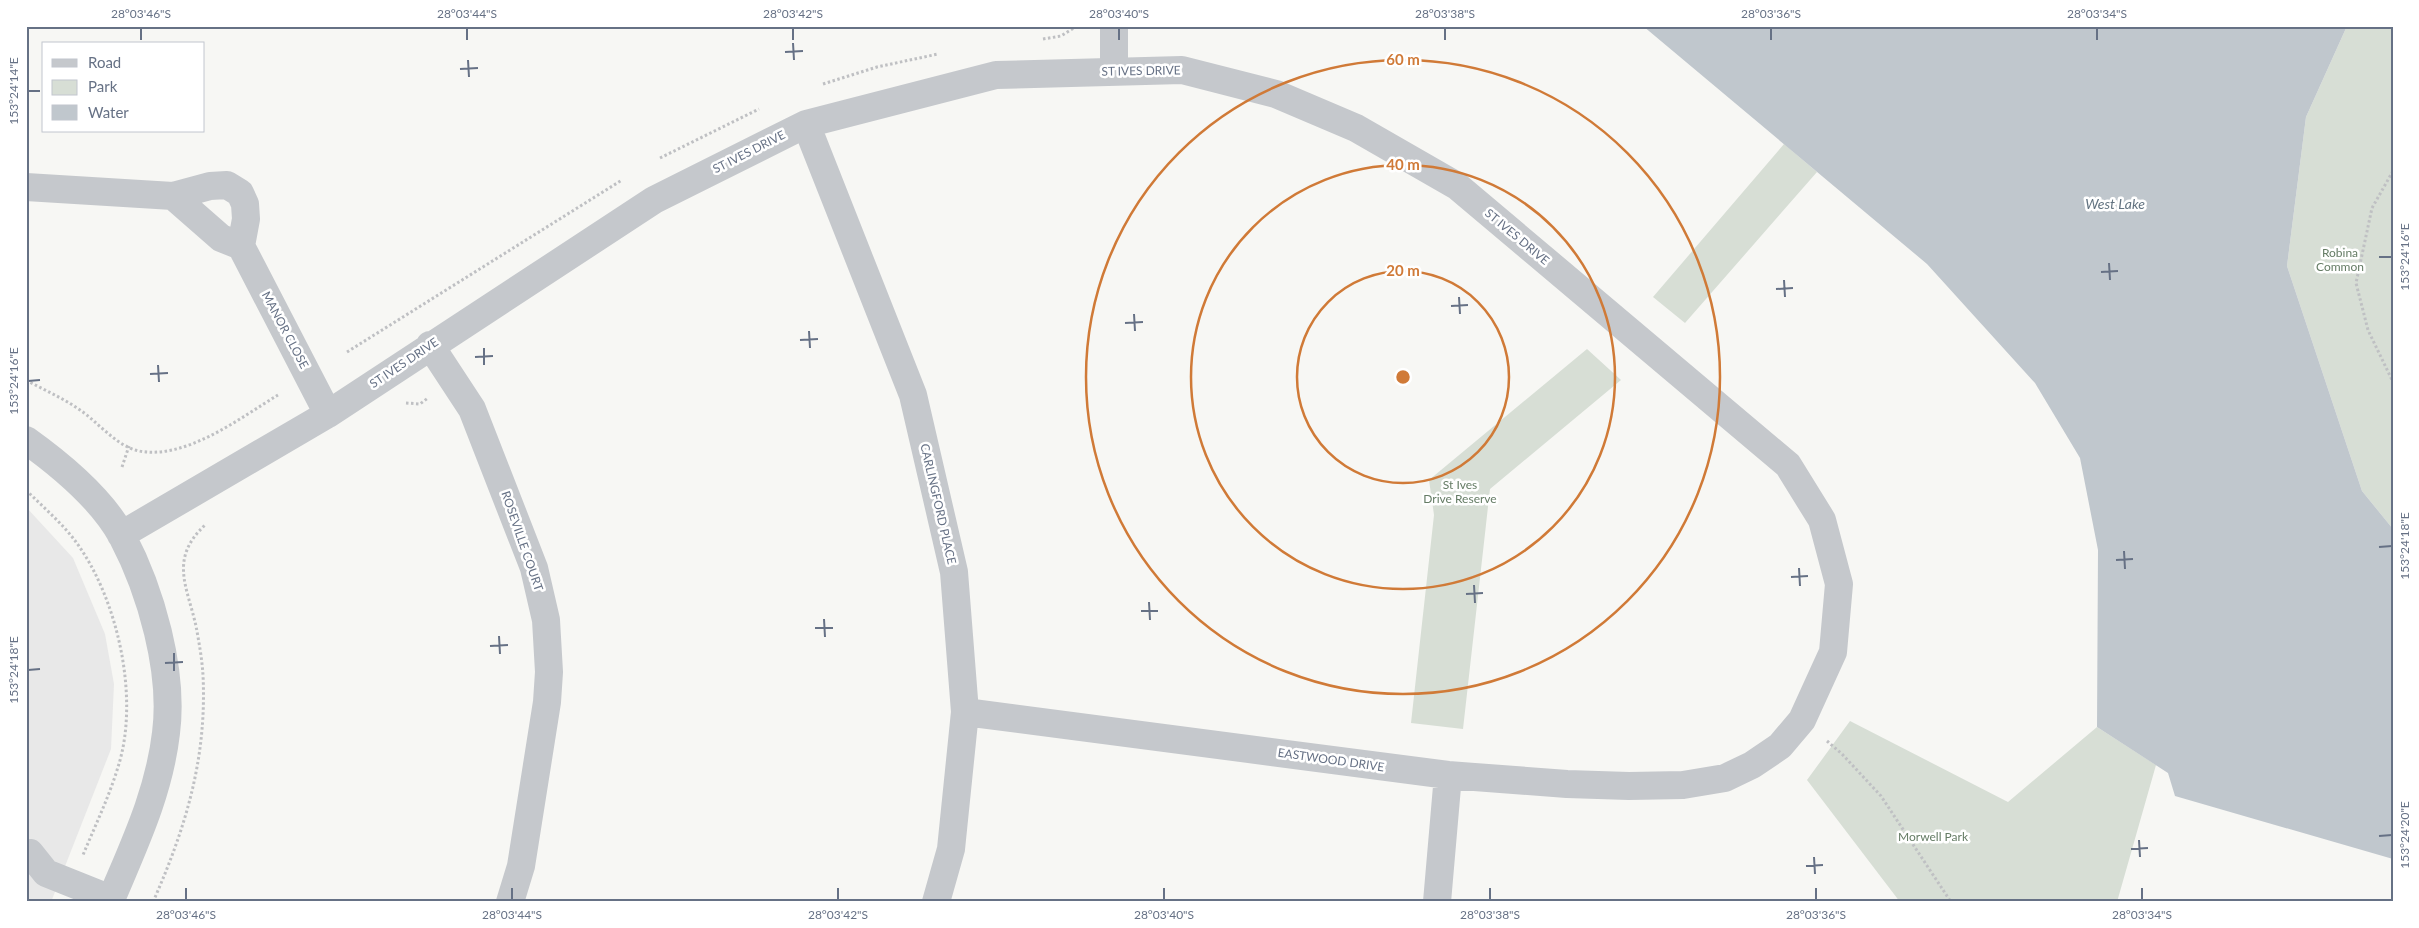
<svg xmlns="http://www.w3.org/2000/svg" width="2419" height="928" viewBox="0 0 2419 928" font-family="Lato,sans-serif">
<style>
.built{fill:#e8e8e8}
.green{fill:#d7ded5}
.water{fill:#c0c7cd}
.lines{fill:none;stroke-linecap:round;stroke-linejoin:round}
.path{stroke:#bfc0c3;stroke-width:3;stroke-dasharray:2.5 2.5;stroke-linecap:butt}
.minor{stroke:#c5c8cc;stroke-width:28}
.ticks{fill:none;stroke:#667185;stroke-width:2}
.ring{fill:none;stroke:#d07a37;stroke-width:2.5}
.labels{text-anchor:middle;stroke-width:5;stroke-linejoin:round;paint-order:stroke}
.street-label{font-size:12px;fill:#667185;stroke:#fff}
.park-label{font-size:12px;fill:#657c65;stroke:#fff}
.water-label{font-size:14px;font-style:italic;fill:#627381;stroke:#fff}
.centre{fill:#d07a37;stroke:#fff;stroke-width:2.5}
.ring-label{font-size:15px;text-anchor:middle;font-weight:bold;fill:#d07a37;stroke:#fff;stroke-width:5;stroke-linejoin:round;paint-order:stroke}
.neatline{fill:none;stroke:#667185;stroke-width:2}
.ticks-label{font-size:12px;text-anchor:middle;fill:#667185}
</style>
<rect width="100%" height="100%" fill="#f7f7f4"/>
<path class="built" d="M26,507L73,558L105,634L114,684L111,749L51,902H26Z"/>
<path class="green" d="M2347,26H2393V529L2362,491L2287,266L2306,117Z
M1784,144L1817,172L1685,323L1653,297Z
M1587,349L1621,380L1490,489L1463,729L1411,723L1434,515L1429,480Z
M1850,721L2008,802L2097,727L2156,765L2117,902H1900L1807,780Z"/>
<path class="water" d="M1643,26H2347L2306,117L2287,266L2362,491L2393,529V859L2175,796L2168,773L2097,727L2098,550L2080,458L2035,383L1927,264Z"/>
<g class="lines">
<path class="path" d="M1043,39L1061,36L1077,26
M823,84L877,67L938,54
M660,158L759,109
M2393,171L2372,208L2356,283L2368,330L2393,382
M347,352L622,180
M26,380C44,390 63,398 80,410C98,422 116,446 139,451C186,460 240,418 278,395
M406,403L420,404L428,398
M122,467L129,446
M26,490C43,507 62,523 76,542C118,599 140,699 118,767C109,797 95,826 83,855
M1827,741L1842,754L1881,796L1951,902
M153,902C186,827 207,758 203,675C202,659 199,642 196,626C187,586 169,559 205,525"/>
<path class="minor" d="M1114,72V26
M806,124L913,395L954,572L965,712L951,849L936,902
M26,187L173,196L210,186L227,185L240,193L245,204L246,219L241,246L328,414
M173,196L221,238L241,246
M430,345L472,409L534,568L546,620L549,672L547,702L521,866L510,902
M26,440C61,465 101,498 122,536C151,591 174,671 166,733C159,794 133,847 110,902
M121,535L328,414L654,200L806,124L996,75L1182,70L1276,94L1356,128L1457,186L1788,465L1822,520L1839,584L1833,652L1802,720L1780,746L1752,765L1725,778L1683,785L1629,786L1567,784L1448,775L965,712
M30,853L46,873L111,899
M1437,902L1448,775"/>
</g>
<path class="ticks" d="M141,28V40M467,28V40M793,28V40M1119,28V40M1445,28V40M1771,28V40M2097,28V40M793,43L794,60M785,52L803,51M468,60L469,77M460,69L478,68M28,91H40M2379,257H2392M2109,263L2110,280M2101,272L2118,271M1784,280L1785,297M1776,289L1793,288M1459,297L1460,314M1451,306L1468,305M1134,314L1135,331M1125,323L1143,322M809,331L810,348M800,340L818,339M484,348V365M475,357L493,356M158,365L159,382M150,374L168,373M28,381L40,380M2379,547L2392,546M2124,551L2125,569M2116,560L2133,559M1799,568L1800,586M1791,577L1808,576M1474,585L1475,603M1466,594L1483,593M1149,602L1150,620M1141,611H1158M824,619L825,637M815,628H833M499,636L500,654M490,646L508,645M174,653V671M165,663L183,662M28,670L40,669M2379,836L2392,835M2139,840L2140,857M2131,849L2148,848M1814,857L1815,874M1806,866L1823,865M186,888V900M512,888V900M838,888V900M1164,888V900M1490,888V900M1816,888V900M2142,888V900"/>
<g class="ring">
<circle cx="1403" cy="377" r="106"/>
<circle cx="1403" cy="377" r="212"/>
<circle cx="1403" cy="377" r="317"/>
</g>
<g class="labels">
<g class="street-label">
<text transform="translate(1141 71) rotate(-1)" y="4">ST IVES DRIVE</text>
<text transform="translate(749 152) rotate(-27)" y="4">ST IVES DRIVE</text>
<text transform="translate(1517 237) rotate(40)" y="4">ST IVES DRIVE</text>
<text transform="translate(285 330) rotate(62)" y="4">MANOR CLOSE</text>
<text transform="translate(404 363) rotate(-34)" y="4">ST IVES DRIVE</text>
<text transform="translate(938 504) rotate(77)" y="4">CARLINGFORD PLACE</text>
<text transform="translate(522 541) rotate(71)" y="4">ROSEVILLE COURT</text>
<text transform="translate(1331 760) rotate(8)" y="4">EASTWOOD DRIVE</text>
</g>
<g class="park-label">
<text x="2340" y="257">Robina<tspan x="2340" dy="14">Common</tspan></text>
<text x="1460" y="489">St Ives<tspan x="1460" dy="14">Drive Reserve</tspan></text>
<text x="1933" y="841">Morwell Park</text>
</g>
<g class="water-label">
<text x="2115" y="209">West Lake</text>
</g>
</g>
<circle cx="1403" cy="377" r="8" class="centre"/>
<g class="ring-label">
<text x="1403" y="65">60 m</text>
<text x="1403" y="170">40 m</text>
<text x="1403" y="276">20 m</text>
</g>
<rect width="2419" height="928" fill="none" stroke="#ffffff" stroke-width="55"/>
<rect x="42" y="42" width="162" height="90" fill="#ffffff" stroke="#c2c6ce"/>
<rect x="52" y="59" width="25" height="8" fill="#c5c8cc" stroke="#c2c6ce"/>
<text x="88" y="68" font-size="15" fill="#667185">Road</text>
<rect x="52" y="80" width="25" height="15" fill="#d7ded5" stroke="#c2c6ce"/>
<text x="88" y="92" font-size="15" fill="#667185">Park</text>
<rect x="52" y="105" width="25" height="15" fill="#c0c7cd" stroke="#c2c6ce"/>
<text x="88" y="118" font-size="15" fill="#667185">Water</text>
<rect x="28" y="28" width="2364" height="872" class="neatline"/>
<g class="ticks-label">
<text x="141" y="18">28°03'46"S</text>
<text x="467" y="18">28°03'44"S</text>
<text x="793" y="18">28°03'42"S</text>
<text x="1119" y="18">28°03'40"S</text>
<text x="1445" y="18">28°03'38"S</text>
<text x="1771" y="18">28°03'36"S</text>
<text x="2097" y="18">28°03'34"S</text>
<text transform="translate(14 91) rotate(-90)" y="4">153°24'14"E</text>
<text transform="translate(2405 257) rotate(-90)" y="4">153°24'16"E</text>
<text transform="translate(14 381) rotate(-90)" y="4">153°24'16"E</text>
<text transform="translate(2405 546) rotate(-90)" y="4">153°24'18"E</text>
<text transform="translate(14 670) rotate(-90)" y="4">153°24'18"E</text>
<text transform="translate(2405 835) rotate(-90)" y="4">153°24'20"E</text>
<text x="186" y="919">28°03'46"S</text>
<text x="512" y="919">28°03'44"S</text>
<text x="838" y="919">28°03'42"S</text>
<text x="1164" y="919">28°03'40"S</text>
<text x="1490" y="919">28°03'38"S</text>
<text x="1816" y="919">28°03'36"S</text>
<text x="2142" y="919">28°03'34"S</text>
</g>
</svg>
